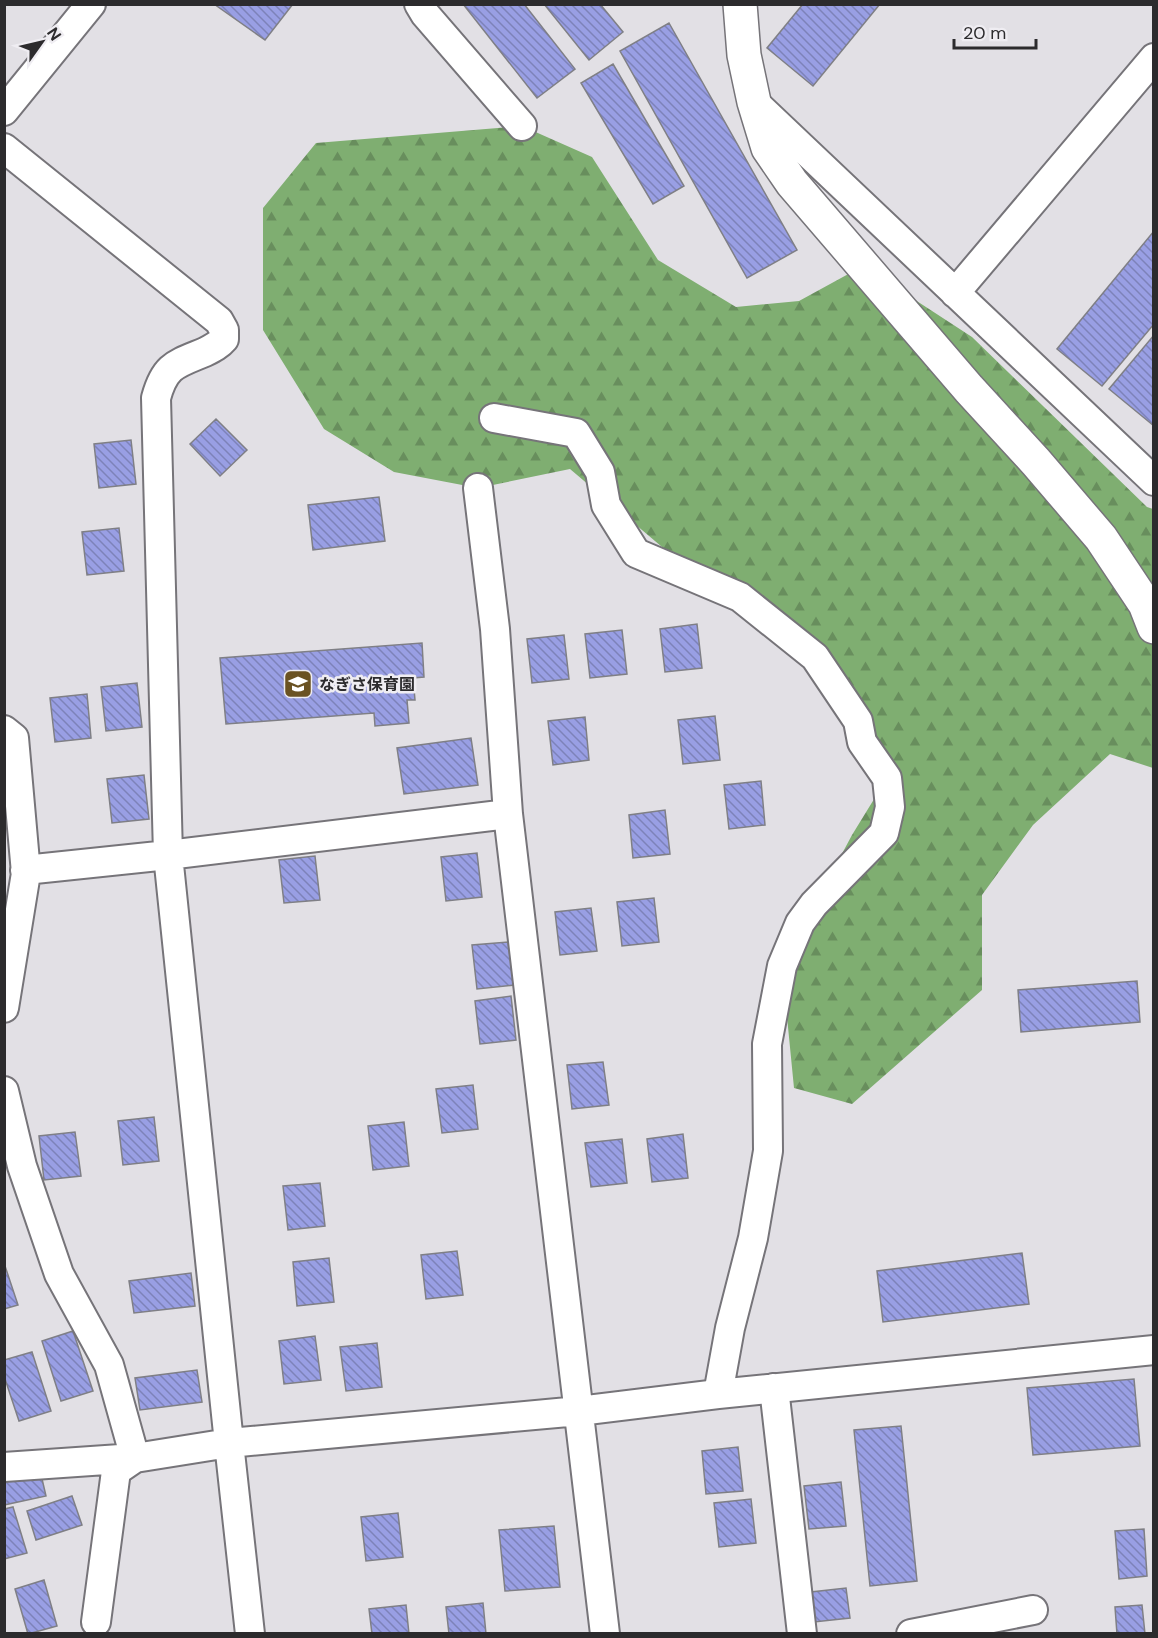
<svg xmlns="http://www.w3.org/2000/svg" width="1158" height="1638" viewBox="0 0 1158 1638" font-family="'DM Sans','Noto Sans JP',sans-serif">
<style>
.forest{fill:url(#forest-firs)}
.building{fill:url(#building-back-hatch);stroke:#7f7f85;stroke-width:1.5}
.lines{fill:none;stroke-linecap:round;stroke-linejoin:round}
.minor-casing{stroke:#767479;stroke-width:32}
.tertiary-casing{stroke:#767479;stroke-width:36}
.minor{stroke:#fff;stroke-width:28}
.tertiary{stroke:#fff;stroke-width:33}
.labels{text-anchor:middle;stroke-width:5;stroke-linejoin:round;paint-order:stroke}
.poi-label{font-size:16px;font-weight:bold;fill:#2c2b2d;stroke:#efedf2;text-anchor:start}
</style>
<defs>
<pattern id="forest-firs" width="22" height="20" patternUnits="userSpaceOnUse" patternTransform="scale(1.5)"><rect width="22" height="20" fill="#7fae71"/><path d="M5 1l3.5 6h-7zM16 11l3.5 6h-7z" fill="#688e5d"/></pattern>
<pattern id="building-back-hatch" width="6" height="6" patternUnits="userSpaceOnUse" patternTransform="scale(1.5)"><rect width="6" height="6" fill="#999fe4"/><path d="M-1 5l2 2M0 0l6 6M5-1l2 2" fill="none" stroke="#7d82b9"/></pattern>
</defs>
<rect width="100%" height="100%" fill="#e2e0e5"/>
<path class="forest" d="M522,126L592,157L658,260L736,307L799,301L863,266L972,337L1147,507L1153,509V768L1110,754L1033,825L982,895V990L852,1104L794,1088L782,966L852,835L887,778L840,696L701,580L570,469L478,488L394,472L324,429L263,330V208L316,143Z"/>
<path class="building" d="M214,4H293L265,40Z
M463,4H524L575,69L537,98Z
M544,4H600L623,32L589,60Z
M803,4H880L813,86L767,48Z
M669,23L797,250L747,278L620,51Z
M613,64L684,186L653,204L581,83Z
M1154,231V324L1102,386L1057,349Z
M1154,335V426L1109,389Z
M216,419L247,450L220,476L190,444Z
M131,440L136,484L99,488L94,444Z
M379,497L385,541L313,550L308,505Z
M119,528L124,571L87,575L82,532Z
M697,624L702,668L665,672L660,629Z
M622,630L627,674L590,678L585,634Z
M564,635L569,679L532,683L527,639Z
M422,643L424,677L413,678L415,700H407L409,723L375,726L374,713L226,724L220,658Z
M137,683L142,727L106,731L101,687Z
M87,694L91,738L55,742L50,698Z
M715,716L720,760L683,764L678,720Z
M585,717L589,760L553,765L548,721Z
M471,738L478,785L404,794L397,748Z
M144,775L149,819L112,823L107,779Z
M761,781L765,825L729,829L724,785Z
M665,810L670,854L633,858L629,815Z
M477,853L482,897L446,901L441,857Z
M315,856L320,900L284,903L279,860Z
M654,898L659,942L622,946L617,902Z
M591,908L597,951L560,955L555,912Z
M508,942L514,985L477,989L472,945Z
M1137,981L1140,1022L1021,1032L1018,990Z
M511,996L516,1040L480,1044L475,1001Z
M603,1062L609,1105L572,1109L567,1065Z
M473,1085L478,1129L442,1133L436,1089Z
M154,1117L159,1161L123,1165L118,1121Z
M404,1122L409,1166L373,1170L368,1126Z
M75,1132L81,1176L44,1180L39,1136Z
M683,1134L688,1178L652,1182L647,1139Z
M622,1139L627,1183L591,1187L585,1143Z
M320,1183L325,1226L288,1230L283,1186Z
M457,1251L463,1295L426,1299L421,1255Z
M1022,1253L1029,1304L883,1322L877,1271Z
M329,1258L334,1302L297,1306L293,1262Z
M4,1263L18,1305L4,1309Z
M191,1273L195,1306L134,1313L129,1281Z
M73,1331L93,1391L61,1401L42,1341Z
M315,1336L321,1380L284,1384L279,1341Z
M377,1343L382,1387L346,1391L340,1347Z
M32,1352L51,1411L19,1421L4,1376V1360Z
M197,1370L202,1402L140,1410L135,1378Z
M1134,1379L1140,1446L1033,1455L1027,1388Z
M901,1426L917,1581L870,1586L854,1430Z
M738,1447L743,1491L706,1494L702,1451Z
M39,1466L46,1496L4,1505V1474Z
M841,1482L846,1526L809,1529L804,1486Z
M72,1496L82,1525L36,1540L27,1511Z
M751,1499L756,1543L719,1547L714,1503Z
M13,1507L27,1553L4,1559V1509Z
M398,1513L403,1557L366,1561L361,1517Z
M554,1526L560,1587L505,1591L499,1530Z
M1144,1529L1147,1576L1119,1579L1115,1531Z
M44,1580L57,1626L28,1634L15,1589Z
M846,1588L850,1618L814,1622L811,1592Z
M483,1603L486,1634H449L446,1607Z
M406,1605L409,1634H372L369,1609Z
M1142,1605L1145,1634H1117L1115,1607Z"/>
<g class="lines">
<g class="minor-casing">
<path id="minor" d="M419,4L425,14L522,126
M754,102L1154,481
M4,111L91,4
M4,148L219,321L224,330V339C219,345 213,348 205,352C176,364 165,365 156,398L168,855L229,1443L250,1634
M955,293L1154,58
M494,418L576,433L600,472L606,505L636,553L740,597L815,657L858,721L862,742L887,778L890,807L884,833L814,904L800,923L782,966L767,1044L768,1151L753,1238L730,1328L718,1394
M478,488L495,629L508,814L605,1634
M4,730L14,738L26,873L4,1008
M25,870L168,855L508,814
M4,1091L22,1166L59,1274L109,1365L135,1458L116,1471L96,1622
M774,1388L802,1634
M4,1467L135,1458L229,1443L579,1411L718,1394L1154,1350
M911,1634L1033,1610"/>
</g>
<g class="tertiary-casing">
<path id="tertiary" d="M740,4L744,55L754,102L768,148L792,183L969,389L1036,462L1101,538L1145,604L1154,627"/>
</g>
<use href="#minor" class="minor"/>
<use href="#tertiary" class="tertiary"/>
</g>
<defs>
<g id="school-square" transform="scale(1.5)"><rect x="-9" y="-9" width="18" height="18" rx="4" fill="#6a5222" stroke="#efedf2"/><path d="M0-5L7-2L0 1L-7-2ZM-4 1L0 2.5L4 1V4Q0 6-4 4Z" fill="#fff"/></g>
</defs>
<g fill-rule="evenodd">
<use href="#school-square" x="298" y="684"/>
</g>
<g class="labels">
<g class="poi-label">
<text x="319" y="690">なぎさ保育園</text>
</g>
</g>
<rect width="1158" height="1638" fill="none" stroke="#2c2b2d" stroke-width="12"/>
<g transform="translate(42 42) rotate(56)" stroke="#efedf2" stroke-width="4.5" paint-order="stroke">
<path d="M0-4.5L10 22L0 15L-10 22Z" fill="#2c2b2d"/>
<text y="-9" font-size="16" font-weight="bold" text-anchor="middle" fill="#2c2b2d">N</text>
</g>
<path d="M954 39v9h82v-9" fill="none" stroke="#2c2b2d" stroke-width="3"/>
<text x="963" y="39" font-size="18" fill="#2c2b2d" stroke="#efedf2" stroke-width="4.5" paint-order="stroke">20 m</text>
</svg>
